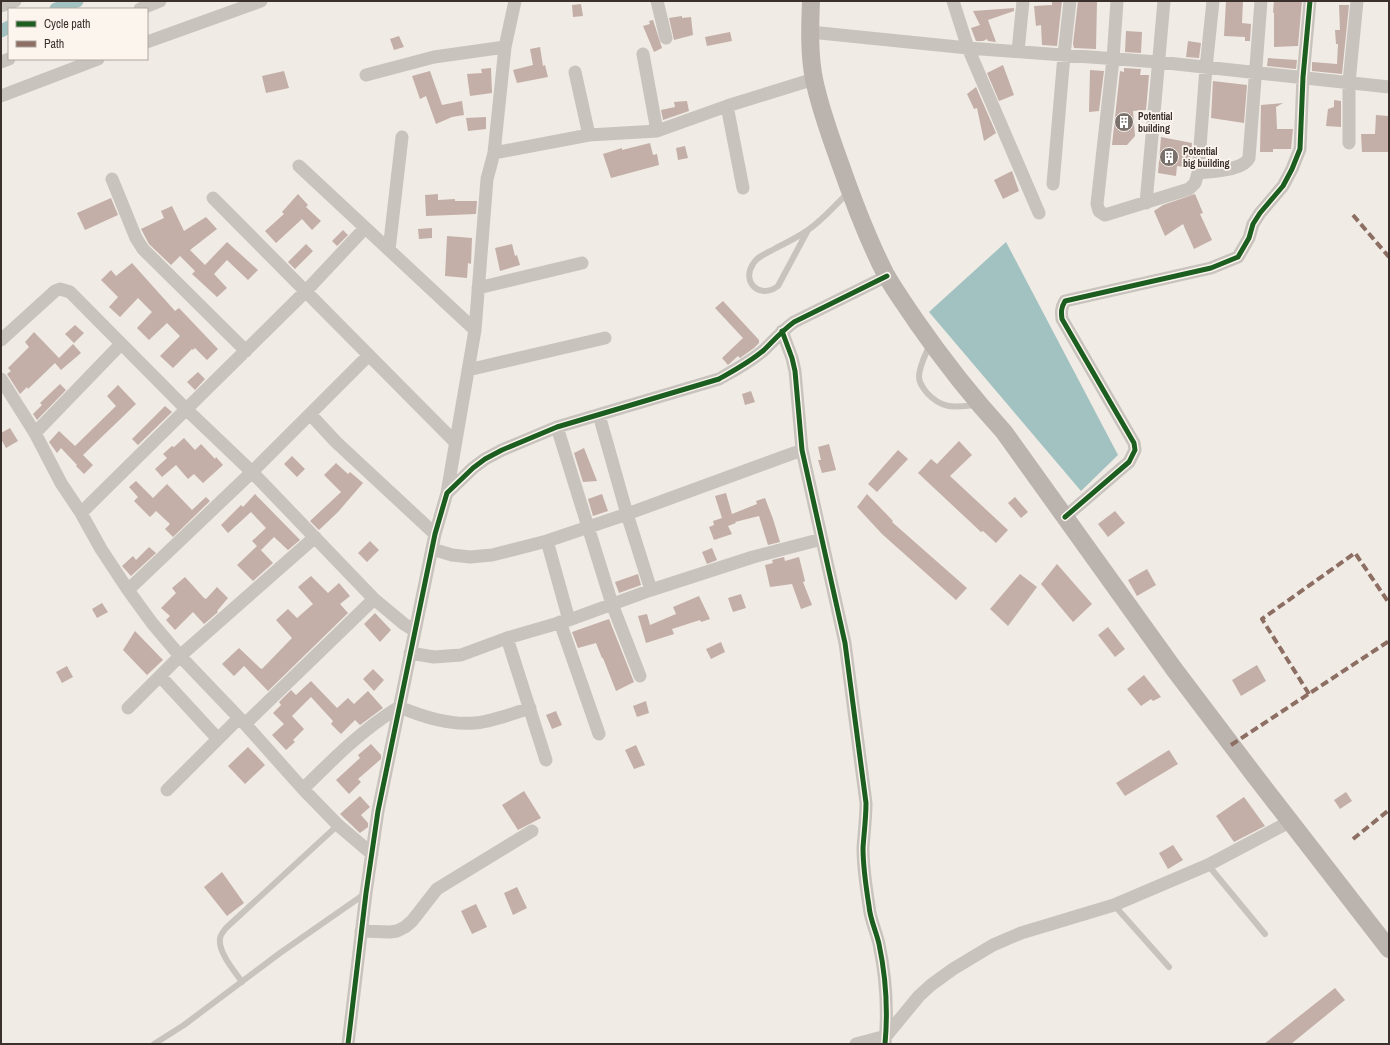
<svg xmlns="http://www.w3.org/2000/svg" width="1390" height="1045" viewBox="0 0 1390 1045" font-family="'Archivo Narrow',sans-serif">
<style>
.water{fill:#a1c2c1}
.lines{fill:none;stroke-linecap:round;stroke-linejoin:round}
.canal{stroke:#a1c2c1;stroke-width:13}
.building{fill:#c3afa7}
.lane{stroke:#c9c3be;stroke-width:6}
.street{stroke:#c9c3be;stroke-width:13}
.secondary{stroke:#bab3ae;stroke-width:18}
.quiet{stroke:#8d6e63;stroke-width:4;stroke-dasharray:8 4;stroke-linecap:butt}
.cycleway-casing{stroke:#fbf5ee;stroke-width:8}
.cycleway{stroke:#1b5e20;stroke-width:5}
.labels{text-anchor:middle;stroke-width:3.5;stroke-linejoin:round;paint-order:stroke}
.poi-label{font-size:10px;font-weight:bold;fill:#3b302b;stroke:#fbf5ee;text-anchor:start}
</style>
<rect width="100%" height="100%" fill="#f0ebe5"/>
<path class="water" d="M1006,242L1118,455L1081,491L929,312Z"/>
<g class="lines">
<path class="canal" d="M56,9L77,1
M1,31L9,27"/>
</g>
<path class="building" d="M1052,1H1062L1057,46L1042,45L1041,25L1036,26L1034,6L1052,5Z
M1078,1H1097L1096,49L1074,48L1073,44Z
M1226,1H1243L1242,23L1251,24L1250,41H1245V37L1224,36Z
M1274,1H1302L1298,46L1274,47V13L1273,12Z
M581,4L583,16L573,17L572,5Z
M1339,5H1349L1342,74L1312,71V62L1337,64L1338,44H1336L1335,30H1340Z
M1014,8V11L988,20L996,42L988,41L987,39L983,41H976L971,28L980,25L973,11Z
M682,16V18L691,17L693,35L674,40L669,18Z
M653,20L662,48L654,52L643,26L650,24L649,21Z
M1126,31L1142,32L1141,53L1125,52Z
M730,32L732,41L707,46L705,37Z
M399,36L404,47L394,50L390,39Z
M1188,41L1201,43L1199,58L1186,57Z
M540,47L543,66L545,65L548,77L517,83L513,70L533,65L530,49Z
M1268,58L1297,60L1296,69L1267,66Z
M1003,65L1014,95L999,101L987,73Z
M491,68L492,93L470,96L467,74L482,73L481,69Z
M1124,68L1141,69L1140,75H1149L1146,110L1133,111L1135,136L1127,145H1112L1120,71L1124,72Z
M1090,70L1104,71L1099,111L1089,112Z
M284,71L289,88L266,93L262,76Z
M430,71L442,105L462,101L464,115L452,117L436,124L426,96L420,99L412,76Z
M1213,81L1247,85L1244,123L1211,118Z
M976,87L996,133L984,141L977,108L974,109L967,94Z
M1334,100L1341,101V127L1326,126L1328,109L1334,107Z
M687,101L689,111L663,120L661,110L675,107L674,102Z
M1283,103L1276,107L1277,129H1293L1291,149H1273V152H1260L1261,105Z
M1376,115L1388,116V134H1389V152H1362L1361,134H1375Z
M486,117V129L468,131L466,118Z
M1161,137L1192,143L1190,168L1177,166L1176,176L1158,173Z
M650,143L653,155L657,154L659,165L611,178L603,154L622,148V150Z
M685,146L688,158L678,160L676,148Z
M1012,171L1019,191L1003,199L994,180Z
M298,194L308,205L306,207L321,221L312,230L302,219L276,243L265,231L284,214L282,212Z
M438,194V200L455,199V201H477L476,214L426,216L425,195Z
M1195,194L1203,213L1200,214L1212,240L1194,249L1183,224L1165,236L1154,211L1163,205Z
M111,198L118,215L85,230L77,213Z
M172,206L184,231L206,217L217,229L190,250L205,265L227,242L258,270L248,280L227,260L214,274L227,288L217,297L192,274L195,271L180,256L171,265L149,244L141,229L164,218L161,211Z
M432,228V238L419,239L418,229Z
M343,230L348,235L337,246L332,241Z
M447,236L472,238L471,264L468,263L467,278L445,276Z
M306,244L313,251L295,269L288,262Z
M512,244L515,256L517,255L520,265L500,271L495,248Z
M132,263L175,311L179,308L218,349L207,360L195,348L193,350L192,349L173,368L160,356L180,336L167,323L149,340L137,328L152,312L138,298L120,317L109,307L118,297L101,280L111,270L116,276Z
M723,301L759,340V343L754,348L740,358L738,356L728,365L722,358L743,338L715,308Z
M75,325L84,333L74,343L65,334Z
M34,332L59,358L73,344L81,353L61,370L55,363L28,389L27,387L20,394L7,374L11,371L8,368L29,347L25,342Z
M198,372L205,379L195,390L187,382Z
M60,384L66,390L37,420L33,414L42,405L40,403Z
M118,385L136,404L83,455L93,465L84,474L76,466L77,465L61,448L57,453L49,442L59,431L75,446L116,406L107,396Z
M751,391L755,402L745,405L742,394Z
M165,406L172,412L138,445L132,439Z
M10,428L18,441L6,448L1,439V433Z
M184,438L195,450L201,444L215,459L216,457L223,465L203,483L194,474L188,479L176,465L162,477L155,469L167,458L163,454L172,446L174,447Z
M959,441L972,455L950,476L1008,530L996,543L983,531L981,532L918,473L931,459L937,464Z
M829,444L836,470L822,473L818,460H821L818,447Z
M584,448L597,481L583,482L574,453Z
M898,450L908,459L877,492L868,484Z
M292,456L305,469L297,477L284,464Z
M336,463L348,474L350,472L363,483L338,512L319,530L310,521L341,492L324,475Z
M136,481L153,498L167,484L192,510L206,497L210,501L173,537L165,529L170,524L156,511L150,517L134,501L138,497L129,487Z
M726,493L732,514L757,504L756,501L765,498L773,519L780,542L768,545L759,516L735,522L736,523L728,526L732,534L714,540L709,527L714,525L713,521L722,518L715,496Z
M255,494L300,540L288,550L274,537L261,550L252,541L266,528L251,512L228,533L221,525L241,505L243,507Z
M602,494L608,511L593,516L588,499Z
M867,494L893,521L892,522L967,588L956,600L882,534L857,507Z
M1015,497L1028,512L1021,518L1008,503Z
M1115,511L1125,523L1108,537L1098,524Z
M370,541L379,550L367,562L358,553Z
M257,546L273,563L253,581L237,565Z
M149,547L156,553L131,576L122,566L133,556L136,560Z
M712,548L717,560L707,564L702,552Z
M784,557L785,561L799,557L805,581L803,582L812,605L801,609L792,584L770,587L765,565L773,563L772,560Z
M1057,564L1092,604L1073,622L1041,584Z
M1147,569L1156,585L1137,596L1128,580Z
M638,574L641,585L619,593L615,582Z
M1020,574L1037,587L1008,626L990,609Z
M311,576L328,593L339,583L350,596L340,604L348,613L268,691L244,666L234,676L222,664L239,648L260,668L262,669L292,638L276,620L288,609L297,618L313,604L298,587Z
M185,577L204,598L206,599L217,587L228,598L217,611L218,612L204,624L193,612L175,630L166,620L170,616L161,608L176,593L172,588Z
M741,594L746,608L733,612L728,598Z
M699,596L710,619L701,622L700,620L672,629L674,634L646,643L638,616L647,614L650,625L676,614L673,607Z
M102,603L108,612L97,618L92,609Z
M375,613L391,630L380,642L364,624Z
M609,619L634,682L616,691L603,658H602L596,643L578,648L572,632Z
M1108,627L1125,649L1115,657L1098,635Z
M135,631L163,660L147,675L123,650Z
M721,642L725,652L711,659L706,649Z
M1257,665L1266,681L1241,696L1232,680Z
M67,666L73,677L62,683L56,672Z
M373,669L384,680L374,691L363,679Z
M1144,675L1161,697L1153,701L1151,699L1141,706L1127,689Z
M311,681L337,708L348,698L354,704L368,691L383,708L360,725L355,720L341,734L331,724L333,721L311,697L292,716L304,729L293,740L295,742L286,750L272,735L284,724L273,713L281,705L279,702L291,690L296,695Z
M646,701L649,713L637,717L633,706Z
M556,711L562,725L552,729L546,715Z
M371,744L381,755V759L358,779L361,782L349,794L336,780L360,758L358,755Z
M636,745L645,765L634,769L625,750Z
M248,747L265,765L245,784L228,766Z
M1169,750L1178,764L1125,796L1116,783Z
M524,791L541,818L518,830L502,805Z
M1346,792L1352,801L1340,809L1334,800Z
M360,796L370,807L361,815L368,823V827L360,833L340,814Z
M1244,797L1265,826L1234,842L1216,816Z
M1173,845L1183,860L1168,869L1159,853Z
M222,872L244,903L227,916L204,887Z
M517,887L527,908L513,915L504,893Z
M476,904L487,927L472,934L461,911Z
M1335,988L1345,1000L1291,1044H1264Z"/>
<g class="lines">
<path class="lane" d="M808,230L778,286C760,300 741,282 753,264C757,256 768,253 776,248C786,243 798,237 808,230C823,220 835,205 849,192
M930,344C926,354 919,366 919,377C919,383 923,388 927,393C943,410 955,407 976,405
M1208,865L1265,934
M1114,905L1169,967
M242,982C235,972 218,952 220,939C220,935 223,932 226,928L338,825
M154,1044L184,1025L280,953L366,893"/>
<path class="street" d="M657,1L666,38
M953,1L968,48L1039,213
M1117,1L1113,59L1097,204L1099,211L1105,215L1189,189L1195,183L1198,173L1206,68L1213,1
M1,6L15,1
M140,9L160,1
M810,32L968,48L1158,62L1389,87
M147,42L261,1
M1018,51L1023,1
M643,54L657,131
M1,62L9,59
M575,72L589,135
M366,75L434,57L505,47
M1,96L98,59
M727,106L743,188
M1349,143V82L1357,1
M494,153L589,135L657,131L727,106L814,79
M299,166L475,330
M1198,173C1212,171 1243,171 1249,158L1261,1
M112,179L136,238L143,249L246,351
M1053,184L1064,55L1070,1
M213,198L455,442
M1146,203L1164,1
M389,250L402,137
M478,288L582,263
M782,331L792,358L795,371L802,450L845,643L866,803C866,818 864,833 863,848C863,868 866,887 869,906C870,919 876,931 879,944C886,977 888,1011 885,1044
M1,340L55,291L60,289L70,292L187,410L252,472L374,599L404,624L415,631
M468,370L605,338
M1,379L35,433L61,483L81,513L101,549L128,590L152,623L180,656L245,724L303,789L338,825L372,854
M310,414L369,355
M599,415L627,514L651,590
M557,427L612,604L640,676
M35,433L121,344
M447,493L475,330L487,179L494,153L505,47L515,1
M81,513L305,292L365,228
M1065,517L1129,462L1135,450L1134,443L1062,319C1061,312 1061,308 1065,301L1211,268L1238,257L1249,238L1253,224L1260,213L1283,186L1292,169L1300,149L1303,77L1310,1
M547,541L569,620
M432,549L452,555L470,557L492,555L547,541L627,514L802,450
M128,590L252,472L310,414L336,442L435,534
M560,622L599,734
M507,638L546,760
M410,653L434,657L461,655L507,638L569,620L651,590L753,557L822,539
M160,676L218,739
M128,708L180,656L315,537
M245,724L374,599
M303,789C333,759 363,729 399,707C424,717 448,725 475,723C490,722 515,713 530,708
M167,790L239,718
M361,931L390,932L397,931L405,927L412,921L437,889L532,831
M348,1044L366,893L378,811L435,534L447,493L473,468L485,459L502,450L557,427L719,379C735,370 750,362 764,350C774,340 783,330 794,322L887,276
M856,1044L886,1036L919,996L931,985L953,969L993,945L1021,933L1114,905L1208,865L1291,821"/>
<path class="secondary" d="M811,1C810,27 809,54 814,79C820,109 831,138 841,166C854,203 868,240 886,275C895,291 906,306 916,321C943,360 972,397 1004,432L1174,669L1255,776L1389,949"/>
<path class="quiet" d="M1353,215L1389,257
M1309,694L1262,619L1355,553L1389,603
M1231,745L1389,641
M1353,839L1389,810"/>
<g class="cycleway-casing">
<path id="cycleway" d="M782,331L792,358L795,371L802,450L845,643L866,803C866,818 864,833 863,848C863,868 866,887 869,906C870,919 876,931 879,944C886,977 888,1011 885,1044
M1065,517L1129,462L1135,450L1134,443L1062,319C1061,312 1061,308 1065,301L1211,268L1238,257L1249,238L1253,224L1260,213L1283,186L1292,169L1300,149L1303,77L1310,1
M348,1044L366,893L378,811L435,534L447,493L473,468L485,459L502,450L557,427L719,379C735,370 750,362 764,350C774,340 783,330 794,322L887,276"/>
</g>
<use href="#cycleway" class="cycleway"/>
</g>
<defs>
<g id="building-disc" transform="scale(1)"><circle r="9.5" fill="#7a716c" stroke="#fbf5ee"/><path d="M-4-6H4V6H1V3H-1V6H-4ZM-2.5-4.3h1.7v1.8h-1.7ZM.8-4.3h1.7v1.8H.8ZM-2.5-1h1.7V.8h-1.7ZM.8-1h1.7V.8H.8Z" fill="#fff"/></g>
</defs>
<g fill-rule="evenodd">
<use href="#building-disc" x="1124" y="122"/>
<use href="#building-disc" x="1169" y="157"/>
</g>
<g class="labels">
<g class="poi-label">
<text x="1138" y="120">Potential<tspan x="1138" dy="12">building</tspan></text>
<text x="1183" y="155">Potential<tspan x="1183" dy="12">big building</tspan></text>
</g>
</g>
<rect width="1390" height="1045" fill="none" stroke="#3b302b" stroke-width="4"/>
<rect x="8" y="8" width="140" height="52" fill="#fbf5ee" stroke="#aea6a0"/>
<rect x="16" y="21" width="20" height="6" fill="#1b5e20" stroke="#aea6a0"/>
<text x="44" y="28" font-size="12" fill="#3b302b">Cycle path</text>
<rect x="16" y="41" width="20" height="6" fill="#8d6e63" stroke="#aea6a0"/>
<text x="44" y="48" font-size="12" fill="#3b302b">Path</text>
</svg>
